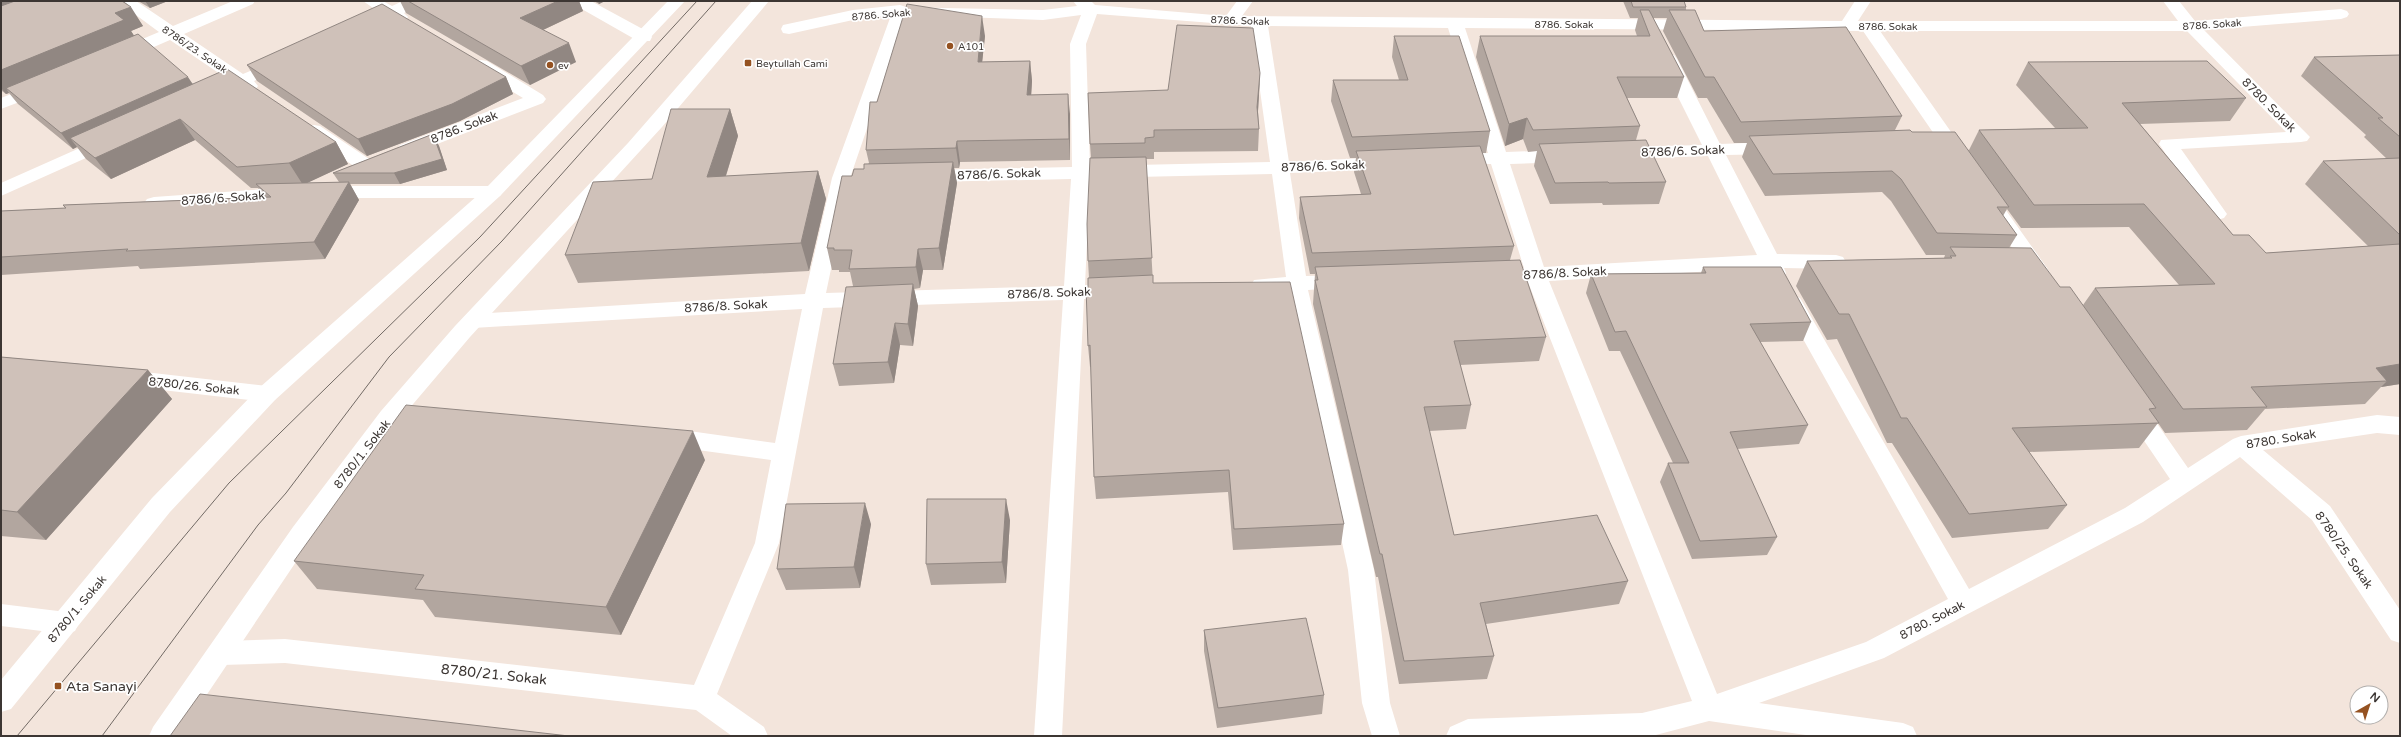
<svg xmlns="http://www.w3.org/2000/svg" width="2401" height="737" viewBox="0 0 2401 737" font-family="'Varela Round',sans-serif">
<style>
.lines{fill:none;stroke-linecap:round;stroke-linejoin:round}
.lane{fill:#fff;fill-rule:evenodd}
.street{fill:#fff;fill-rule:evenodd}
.secondary{fill:#fff;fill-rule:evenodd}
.tram{stroke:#726a65;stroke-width:1}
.wall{fill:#b2a69f;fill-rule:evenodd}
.shaded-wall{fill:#918782}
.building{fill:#cfc1b9;stroke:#918782}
.poi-dot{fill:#955221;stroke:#fff;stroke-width:1.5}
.labels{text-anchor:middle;stroke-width:3.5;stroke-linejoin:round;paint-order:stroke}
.far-street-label{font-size:10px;fill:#3c3633;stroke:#fff}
.far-poi-label{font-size:10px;fill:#3c3633;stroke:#fff;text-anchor:start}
.street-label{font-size:12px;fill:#3c3633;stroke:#fff}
.near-street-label{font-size:14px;fill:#3c3633;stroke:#fff}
.near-poi-label{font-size:14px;fill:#3c3633;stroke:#fff;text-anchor:start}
</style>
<rect width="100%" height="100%" fill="#f3e5dc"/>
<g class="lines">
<path class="lane" d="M900,5L906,7L908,10L906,13L853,20L789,34L783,33L781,29L783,25L853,10Z"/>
<path class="street" d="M117,1H136L173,26L233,1H255L253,4L184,34L243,74L280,58L286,59L289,63L286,67L254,81L258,86L255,90L249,91L240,88L223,96H211L208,92L211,88L229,80L170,40L126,59H114L112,55L114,51L159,32Z
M363,1H383L392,6L403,1H424L422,4L404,13L408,17L406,20L400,22L391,19L372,27H360L358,24L360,21L379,12Z
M571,1H591L650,33L652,37L650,41H638L573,4Z
M1073,1H1091L1095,5L1226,16L1237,1H1253L1242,16L1842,21L1855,1H1871L1858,21H2178L2163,1H2179L2195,21L2341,9L2347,11L2349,14L2347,17L2341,19L2204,30L2310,137L2307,141L2301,142L2181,149L2227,214L2224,218L2217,220L2210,218L2159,144L2161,140L2286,132L2187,31H1880L1968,156L1966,160H1952L1863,31L1465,28L1506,152L1566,150L1573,152L1575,156L1573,160L1566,162L1510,164L1544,267L1757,255L1708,156L1622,159L1615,157L1613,153L1615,149L1622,147L1702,145L1659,59L1662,55H1674L1677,59L1720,144L1774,142L1781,144L1783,148L1781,152L1774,154L1726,155L1777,254L1836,255L1843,257L1846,262L1843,267L1836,269L1784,268L1786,273L1783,278L1776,280L1769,278L1763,268L1549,281L1717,694L1866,642L1948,599L1783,303L1786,298L1793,296L1800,298L1803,303L1969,589L2125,508L2170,479L2126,414L2123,408L2126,402L2134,400L2142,402L2188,468L2233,439L2241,436L2377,415L2400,417V435L2377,433L2263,450L2330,506L2400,610V643L2391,640L2312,520L2240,457L2143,522L1884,658L1759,703L1903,723L1913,727L1917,736H1813L1709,721L1652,736H1446L1450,727L1468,719L1642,713L1692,701L1528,282L1495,284L1488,282L1485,277L1488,272L1524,268L1491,164H1447L1445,160L1447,156L1488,153L1448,28L1268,26L1289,162L1384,157L1391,159L1393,163L1391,167L1384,169L1290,173L1306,276L1345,275L1352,277L1355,282L1352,287L1308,290L1374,570L1390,703L1400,736H1372L1362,703L1348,570L1287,291L1261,292L1254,290L1251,285L1254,280L1286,277L1272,174L1090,178L1085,285L1117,284L1124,286L1127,291L1124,296L1084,299L1062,736H1034L1063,300L823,308L779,543L717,694L764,727L768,736H732L696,710L285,663L222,665L213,661L209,653L213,645L222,641L285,639L694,685L755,543L771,460L668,446L660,443L656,437L660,431L668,428L775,443L802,309L473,328L465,326L462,321L465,316L473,314L805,294L832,178L894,7L1043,10L1077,6ZM1097,14L1251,26L1270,162L1090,166L1086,44ZM906,15L1043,20L1081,15L1070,44L1072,167L927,170L920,172L918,176L920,180L927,182L1071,179L1064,286L826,293L850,178Z
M481,60L487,61L543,95L546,99L543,103L414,153H400L398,149L400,145L523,98L475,69L472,65L475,61Z
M42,82L48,83L51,87L48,91L1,109V98Z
M314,125L320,126L372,161L374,165L372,169L365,171L358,169L308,134L305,130L308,126Z
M109,135L115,137L118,141L115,145L1,196V183Z
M325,186H493L500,188L503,192L500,196L493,198H325L318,196L315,192L318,188Z
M293,187L300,189L303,193L300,197L154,209L147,207L144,203L147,199L154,197Z
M1998,207L2005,209L2047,268L2050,273L2047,278L2040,280L2033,278L1988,213L1991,209Z
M127,370L267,386L275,388L278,394L275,400L267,402L127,386L119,384L116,378L119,372Z
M1,604L66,612L75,615L79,623L75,631L66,634L1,626Z"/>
<path class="secondary" d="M668,1H685L500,196L275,400L170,512L11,709L1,712V680L152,498L259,388L486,188Z
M752,1H769L662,127L470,337L397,423L310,541L179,736H149L153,727L293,527L381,411L455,326L628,143Z"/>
<path class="tram" d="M17,736L229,483L480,237L697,1
M102,736L258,525L286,493L389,357L502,241L716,1"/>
</g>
<path class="wall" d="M1,1L126,3L143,26L131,31L134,36L193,84L336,142L348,164L306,183L339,182L333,173L433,134L439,146L447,170L400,184H350L359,200L325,259L140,269L138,266L1,275V211L65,208L63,205L265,197L258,188H251L195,140L111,179L86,159L77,147L73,149L18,104L9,93L6,94L2,91L1,92Z
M138,1H168L150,8Z
M400,1H579L583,11L543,30L576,62L530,85L406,13Z
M594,1H605L599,4Z
M1623,1H1684L1686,7V10L1704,31L1902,116L1895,130L1912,132L1969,150L1979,130L2055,128L2016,85L2028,62L2246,98L2230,121L2140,124L2233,235L2266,253L2368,246L2305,184L2323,161L2387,159L2364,137L2366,135L2301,76L2314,57L2400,55V384L2381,387L2365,404L2265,409L2247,430L2165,433L2158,423L2139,448L2029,452L2067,505L2048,529L1952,538L1892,443H1887L1837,339L1827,340L1796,286L1807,261L1944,258L1945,255H1926L1891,201L1882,192L1765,196L1742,157L1747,143H1734L1707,98H1698L1663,31L1667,18H1653L1684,77L1677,98H1627L1640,126L1636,140L1666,182L1659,204L1603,205L1602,203L1550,204L1534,166L1537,151L1528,152L1523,139L1505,146L1476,57L1480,36H1637L1635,30L1638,18H1630ZM2007,209L2021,228L2129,227L2179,285L2095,288L2083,305L2009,248L2017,235L2003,216Z
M985,36L982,62L1030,61L1032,81L1031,95L1070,114V160L960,162L959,168H954L957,183L943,270H923L920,288L914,289L918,306L913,346L900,345L894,383L839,386L833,364L853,286L850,272H839V270H832L827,248L852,176L864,169L869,163L866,150L877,102Z
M1394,36L1490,131L1486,153H1482L1514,246L1510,260L1546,337L1539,361L1460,365L1471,405L1466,429L1429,431L1454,535L1628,581L1619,604L1486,624L1494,656L1487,679L1399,684L1378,577H1376L1313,304L1315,274H1310L1299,218L1300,197L1361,194L1354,172L1356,158H1350L1331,101L1333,80H1399L1392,57Z
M247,65L506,77L513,94L460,121L367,156L257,81Z
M1260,73L1258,111L1259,129L1258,151L1154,152V159H1146L1153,283L1344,524L1341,545L1233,550L1228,492L1096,499L1094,477L1091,367H1090L1088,346V287L1089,278L1088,261L1091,158L1090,144L1168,90Z
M730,109L738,136L726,176L818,171L826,199L809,271L578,283L565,255L652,179Z
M1703,267L1811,322L1803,341L1760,342L1808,425L1799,444L1737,449L1777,537L1767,555L1692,559L1660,482L1668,463H1673L1620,351H1609L1586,293L1591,274L1701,273Z
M1,357L148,370L172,399L46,540L1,536Z
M705,460L621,635L435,617L423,600L317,589L294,561Z
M1010,520L1006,583L931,585L926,564Z
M871,524L860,588L786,590L777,569Z
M1204,630L1324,695L1322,714L1217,728L1204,651Z"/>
<path class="shaded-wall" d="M1,1H44L1,17Z
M120,1H124L129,8L131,7L143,26L131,31L137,40L6,88L9,93L6,94L1,88V70L115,13Z
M145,1H168L150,8Z
M558,1H579L583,11L528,37L520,18Z
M598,1H605L599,4Z
M982,16L985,36L980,82L978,62Z
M569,43L576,62L530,85L521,66Z
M1030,61L1032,81L1030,115L1027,95Z
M1260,73L1259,94L1257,128V107Z
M188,77L198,92L70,138L77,147L73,149L61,133Z
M506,77L513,94L460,121L367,156L358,139Z
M1068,94L1070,114V160L1069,139Z
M730,109L738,136L717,204L707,177Z
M1527,118L1523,139L1505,146L1509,124Z
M180,119L195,140L111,179L95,158Z
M433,134L439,146L447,170L400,184L394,173Z
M957,141L960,162L959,168L956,148Z
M336,142L348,164L303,185L289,163Z
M953,162L957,183L943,270L939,248Z
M818,171L826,199L809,271L801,243Z
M349,182L359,200L325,259L314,242Z
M918,249L923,270L920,288L916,267Z
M913,284L918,306L913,346L908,324Z
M895,323L900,345L894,383L888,362Z
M2400,364V384L2381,387L2387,381L2376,368Z
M148,370L172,399L46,540L17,512Z
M693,431L705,460L621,635L606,607Z
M1006,499L1010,520L1006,583L1002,562Z
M865,503L871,524L860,588L854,567Z"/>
<path class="building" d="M15,1H122L131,7L115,13L124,20L1,70V6Z
M408,1H558L520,18L569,43L521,66Z
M1631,1H1684L1686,7H1633Z
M382,4L506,77L452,104L358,139L247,65Z
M907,4L982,16L978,62L1030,61L1027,95L1068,94L1069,139L957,141L956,148L866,150L870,102H877Z
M1640,10H1649L1684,77H1617L1640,126L1533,130L1527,118L1509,124L1480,36H1650Z
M1669,10H1695L1704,31L1846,27L1902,116L1741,122L1714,77H1705Z
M1177,25L1253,28L1260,73L1257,107L1259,129L1154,130V137L1145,138V143L1090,144L1088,93L1168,90Z
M138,34L188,77L61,133L6,88Z
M1394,36H1459L1490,131L1352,137L1333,80H1408Z
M2400,55V137L2378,118H2383L2314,57Z
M2207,61L2246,98L2122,103L2233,235H2249L2266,253L2400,244V364L2376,368L2387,381L2251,387L2267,407L2183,409L2095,288L2215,284L2144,204L2034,205L1979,130L2088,128L2028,62Z
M227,69L336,142L289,163L237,167L180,119L95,158L70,138Z
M671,109H730L707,177L818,171L801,243L565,255L593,182L652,179Z
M1910,130L1912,132H1955L2009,207H1997L2017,235L1937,233L1901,179L1892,171L1773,174L1749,136Z
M433,134L442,159L394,173H333Z
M1646,140L1666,182L1609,183L1608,182L1555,183L1539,144Z
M1480,146L1514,246L1312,253L1300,197L1371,194L1356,151Z
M1146,157L1152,258L1088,261L1087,224L1090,158Z
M2400,158V235L2323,161Z
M953,162L939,248L918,249L916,267L849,269L852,250H834V248H827L842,176H852L854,169H864V164Z
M349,182L314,242L126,251L128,249L1,257V211L66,208L63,205L271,197L256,184Z
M1950,247L2031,248L2060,287H2070L2156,408L2149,409L2159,423L2012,428L2067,505L1969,514L1907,418H1901L1849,314H1839L1807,261L1952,258L1950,256H1956Z
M1520,260L1546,337L1454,341L1471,405L1424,407L1454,535L1597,515L1628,581L1480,603L1494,656L1404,661L1382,554H1380L1315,280H1318L1315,267Z
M1703,267H1781L1811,322L1750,324L1808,425L1730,432L1777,537L1700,541L1668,463H1689L1626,331L1615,332L1591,274L1706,273Z
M1153,275V283L1290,282L1344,524L1234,529L1229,470L1094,477L1090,345L1088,346L1086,287H1088V278Z
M913,284L908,324L895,323L888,362L833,364L846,287Z
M1,357L148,370L17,512L1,510Z
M406,405L693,431L606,607L415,589L424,575L294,561Z
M927,499H1006L1002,562L926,564Z
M865,503L854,567L777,569L786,504Z
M1306,618L1324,695L1218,708L1204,630Z
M200,694L569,736H170Z"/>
<g class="poi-dot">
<circle cx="950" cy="46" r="4"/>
<rect x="744" y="59" width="8" height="8" rx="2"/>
<circle cx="550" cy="65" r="4"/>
<rect x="54" y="682" width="8" height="8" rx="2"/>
</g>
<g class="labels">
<g class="far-street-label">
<text transform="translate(881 14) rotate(-5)" y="4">8786. Sokak</text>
<text transform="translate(1240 20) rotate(2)" y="4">8786. Sokak</text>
<text x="1564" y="28">8786. Sokak</text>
<text transform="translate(2212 24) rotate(-4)" y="4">8786. Sokak</text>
<text x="1888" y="30">8786. Sokak</text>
<text transform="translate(195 49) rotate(34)" y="4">8786/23. Sokak</text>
</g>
<g class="far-poi-label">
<text x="958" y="50">A101</text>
<text x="756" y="67">Beytullah Cami</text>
<text x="558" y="69">ev</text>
</g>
<g class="street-label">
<text transform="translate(2269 105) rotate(45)" y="4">8780. Sokak</text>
<text transform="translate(464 127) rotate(-21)" y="4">8786. Sokak</text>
<text transform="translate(1683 151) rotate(-2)" y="4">8786/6. Sokak</text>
<text transform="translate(1323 166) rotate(-2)" y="4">8786/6. Sokak</text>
<text transform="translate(999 174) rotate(-2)" y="4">8786/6. Sokak</text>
<text transform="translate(223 198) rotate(-4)" y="4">8786/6. Sokak</text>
<text transform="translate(1565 273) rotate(-3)" y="4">8786/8. Sokak</text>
<text transform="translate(1049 293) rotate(-2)" y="4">8786/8. Sokak</text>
<text transform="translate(726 306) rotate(-3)" y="4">8786/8. Sokak</text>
<text transform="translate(194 386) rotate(6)" y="4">8780/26. Sokak</text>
<text transform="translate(2281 439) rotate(-9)" y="4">8780. Sokak</text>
<text transform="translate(362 454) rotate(-52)" y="4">8780/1. Sokak</text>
<text transform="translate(2344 550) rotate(55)" y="4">8780/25. Sokak</text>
<text transform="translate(77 609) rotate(-50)" y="4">8780/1. Sokak</text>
<text transform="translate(1932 620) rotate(-27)" y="4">8780. Sokak</text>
</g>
<g class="near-street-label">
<text transform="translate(494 674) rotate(6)" y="5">8780/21. Sokak</text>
</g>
<g class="near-poi-label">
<text x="66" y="691">Ata Sanayi</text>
</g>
</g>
<rect width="2401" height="737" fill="none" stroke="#3c3633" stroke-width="4"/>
<g transform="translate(2369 705) rotate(39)"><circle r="19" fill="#ffffff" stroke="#b1afad"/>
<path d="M0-3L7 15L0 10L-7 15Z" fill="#955221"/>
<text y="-6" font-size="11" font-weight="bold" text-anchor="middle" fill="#3c3633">N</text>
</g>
</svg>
